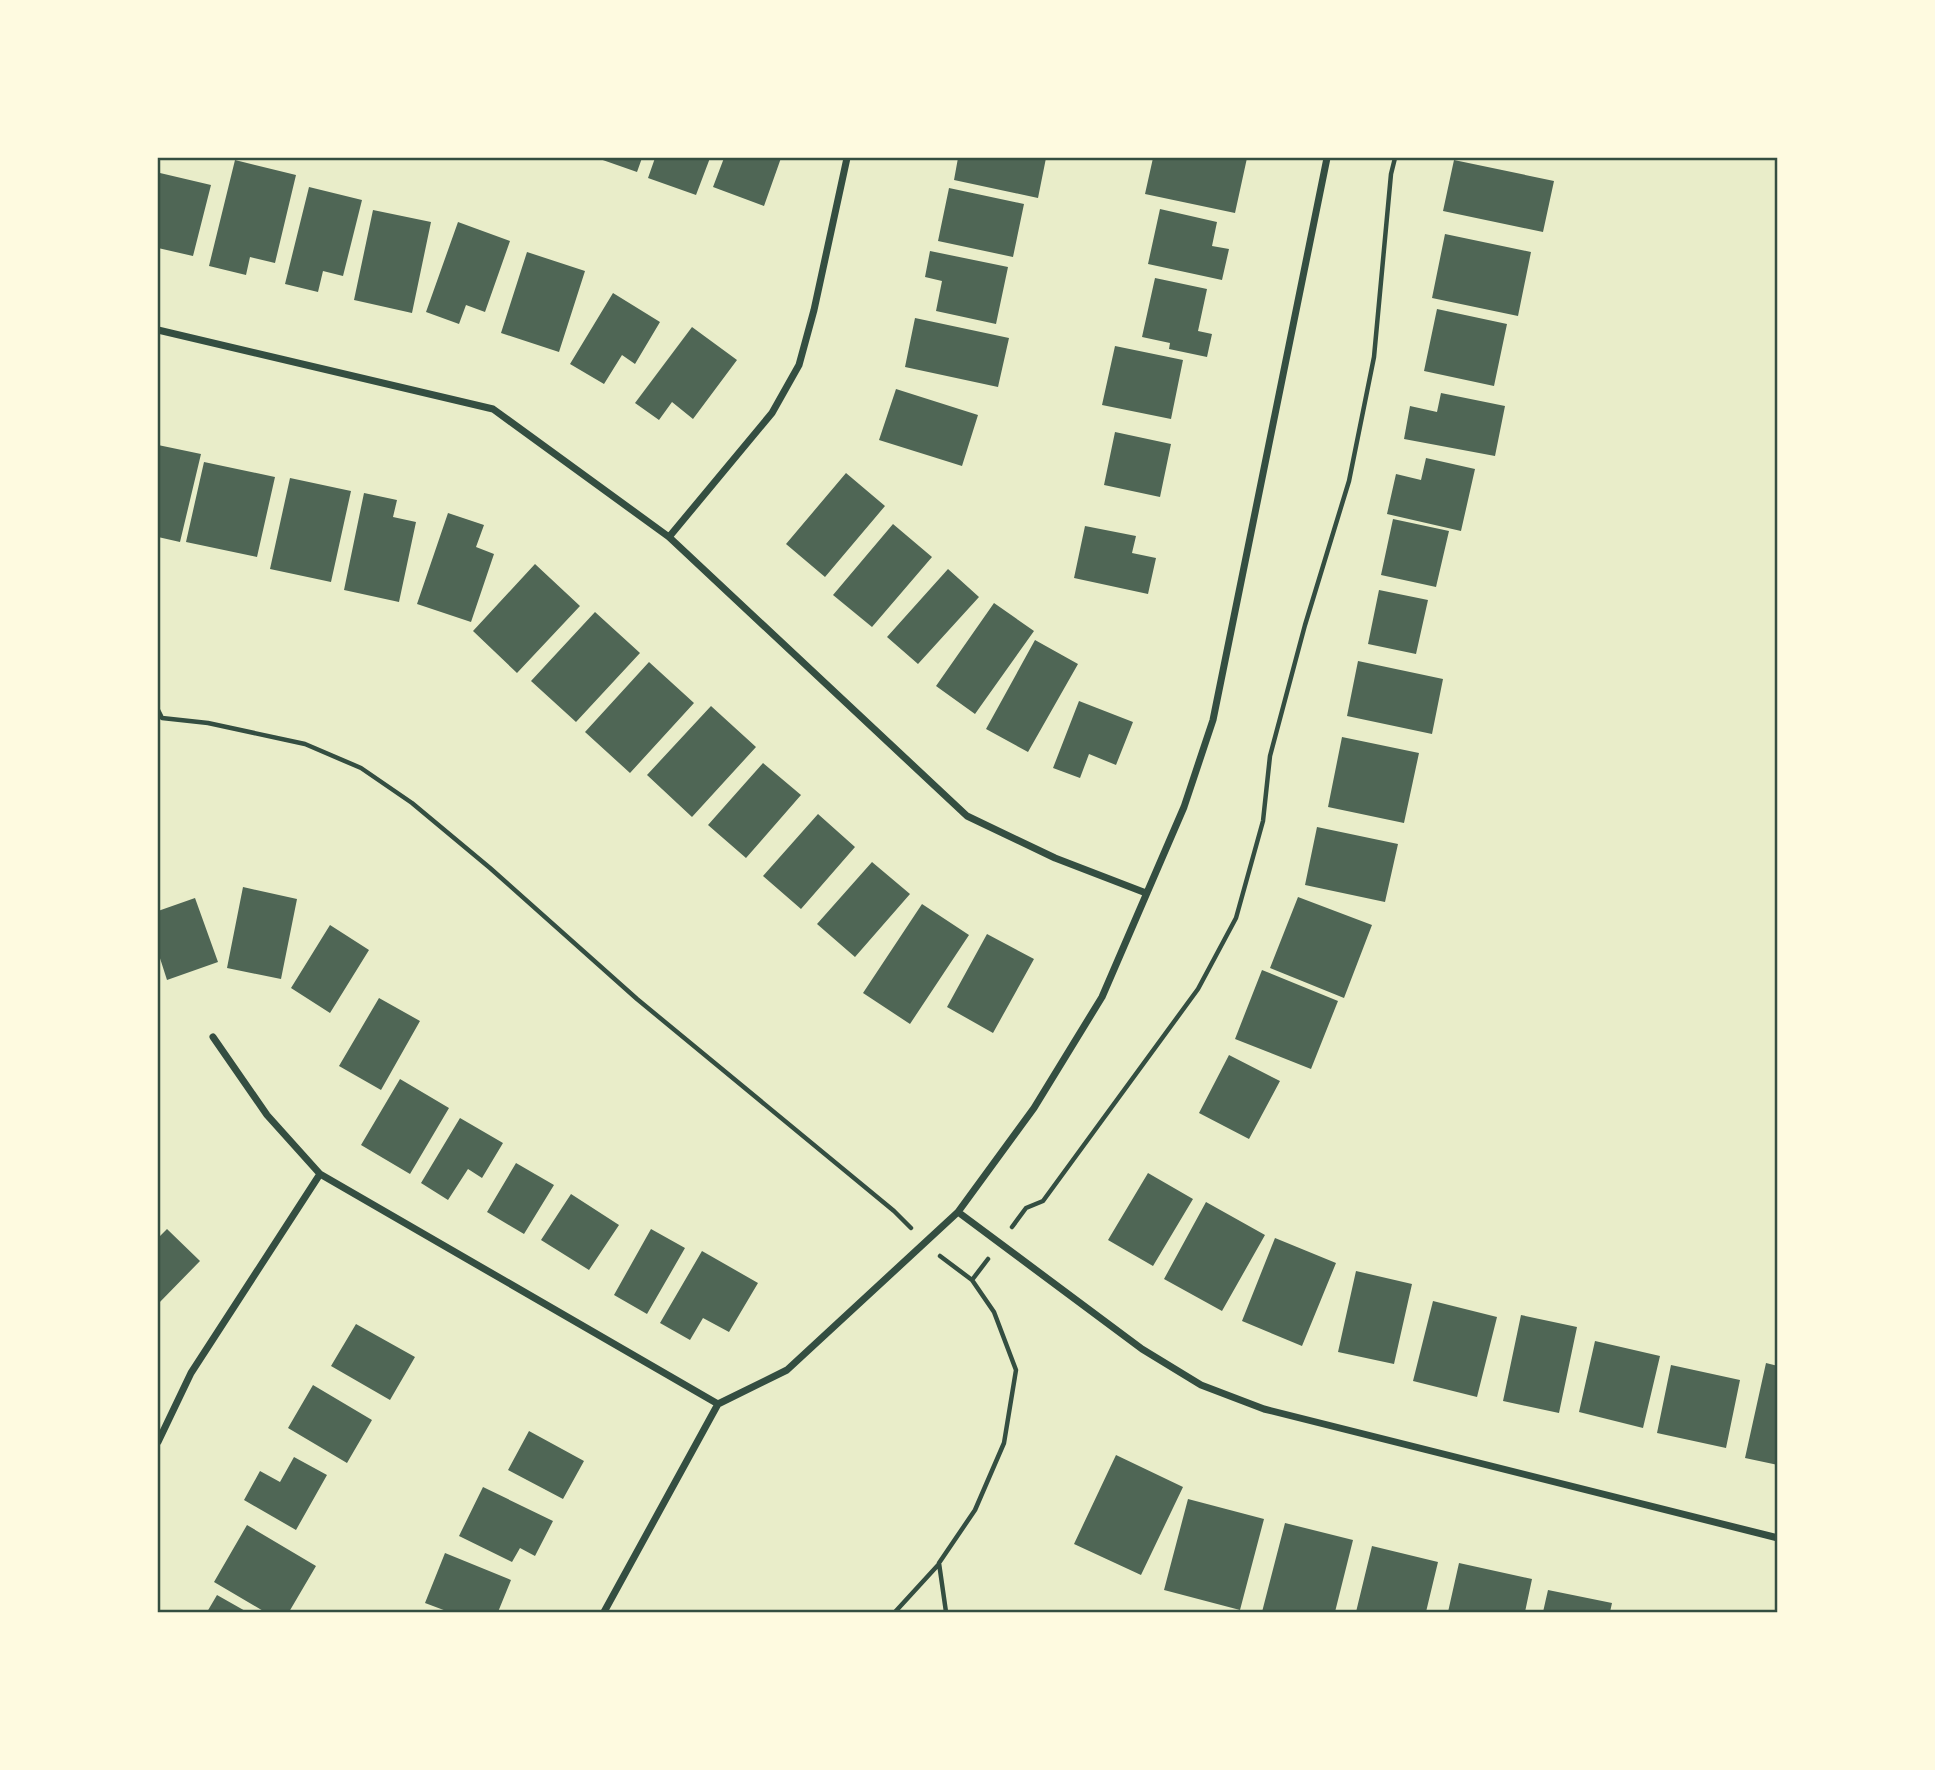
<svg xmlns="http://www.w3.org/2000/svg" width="1935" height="1770" viewBox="0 0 1935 1770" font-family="'Sofia Sans Condensed',sans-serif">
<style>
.building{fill:#4f6655}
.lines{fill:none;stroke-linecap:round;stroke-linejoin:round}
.path{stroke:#344e41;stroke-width:4.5}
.minor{stroke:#344e41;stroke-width:7}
.neatline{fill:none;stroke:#344e41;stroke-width:2.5}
</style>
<rect width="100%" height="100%" fill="#e9edc9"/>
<path class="building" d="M597,158H642L637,172Z
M655,158H710L696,195L648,178Z
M724,158H781L764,206L713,187Z
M958,158H1046L1038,198L954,180Z
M1153,158H1247L1235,213L1145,194Z
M235,160L296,175L275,263L250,257L246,275L209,266Z
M1454,160L1554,181L1543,232L1443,211Z
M160,173L211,185L193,256L158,248V182Z
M309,187L362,200L343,276L323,271L318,292L285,284Z
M949,188L1024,204L1013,257L938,241Z
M1160,209L1217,222L1212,246L1229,249L1222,280L1148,264Z
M373,210L431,222L412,313L354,300Z
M458,222L510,241L485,312L466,305L459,324L426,312Z
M1445,234L1531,252L1518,316L1432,298Z
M930,251L1008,267L996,324L936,311L942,281L925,277Z
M527,252L585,271L559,352L501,333Z
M1155,278L1207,289L1198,331L1212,334L1207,357L1169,349L1170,343L1142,337Z
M613,293L660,322L635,364L622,355L604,384L570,364Z
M1437,309L1507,324L1494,386L1424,371Z
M915,318L1009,338L998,387L905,367Z
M692,327L737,360L693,419L672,402L659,420L635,403Z
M1115,346L1183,360L1171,419L1102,405Z
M896,389L978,415L962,466L879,440Z
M1441,393L1505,406L1495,456L1404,439L1410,406L1437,412Z
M1115,432L1171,444L1160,497L1104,485Z
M158,445L201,454L180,542L158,537Z
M1426,458L1475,469L1461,531L1387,514L1396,474L1421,480Z
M204,462L275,477L257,557L186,542Z
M846,473L885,506L825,577L786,544Z
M290,478L351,491L331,582L270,569Z
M364,493L397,500L393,517L416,522L399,602L344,590Z
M448,513L484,525L476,547L494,554L471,622L417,604Z
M1393,519L1449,531L1436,587L1381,575Z
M893,524L932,557L872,627L833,595Z
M1085,526L1136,536L1132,553L1156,558L1148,594L1074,578Z
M535,564L580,606L517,673L473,631Z
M948,569L979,597L918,664L887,637Z
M1379,590L1428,600L1416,654L1368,644Z
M994,603L1034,631L975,714L936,686Z
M595,612L640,653L576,722L531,681Z
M1035,640L1078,664L1028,752L986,729Z
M1358,661L1443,679L1432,734L1347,716Z
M649,662L694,703L630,773L585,732Z
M1079,701L1133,722L1116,765L1089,754L1080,778L1053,768Z
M711,706L756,747L692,817L647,775Z
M1342,737L1419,753L1404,823L1328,807Z
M763,763L801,795L746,858L708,825Z
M818,814L855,847L801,909L763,876Z
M1317,827L1398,844L1385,902L1305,885Z
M872,862L910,894L855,957L817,924Z
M243,887L297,899L281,979L227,968Z
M1298,897L1372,925L1344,998L1270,968Z
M195,898L218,962L167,980L158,952V911Z
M922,904L969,935L910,1024L863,993Z
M330,925L369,950L330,1013L291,988Z
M987,934L1034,959L993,1033L947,1007Z
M1262,970L1338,1001L1311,1069L1235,1039Z
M379,998L420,1021L381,1090L339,1066Z
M1229,1055L1280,1081L1249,1139L1199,1113Z
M400,1079L449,1108L410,1174L361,1145Z
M460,1118L503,1143L482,1178L468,1169L448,1200L421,1183Z
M516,1163L554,1185L524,1234L487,1212Z
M1148,1173L1193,1199L1153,1266L1108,1240Z
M571,1194L619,1225L589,1270L541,1240Z
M1206,1202L1265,1235L1222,1311L1164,1279Z
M167,1229L200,1261L158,1304V1238Z
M651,1229L685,1248L647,1314L614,1295Z
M1275,1238L1336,1263L1302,1346L1242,1321Z
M702,1251L758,1283L729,1332L703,1318L690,1340L660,1323Z
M1356,1271L1412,1284L1394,1364L1338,1352Z
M1433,1301L1497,1317L1477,1397L1413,1381Z
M1521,1315L1577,1327L1559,1413L1503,1401Z
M356,1324L415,1357L390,1400L331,1366Z
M1595,1341L1660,1356L1643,1428L1579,1412Z
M1766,1363L1778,1366V1465L1745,1458Z
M1671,1365L1740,1380L1726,1448L1657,1433Z
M313,1385L372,1420L347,1463L288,1428Z
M529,1431L584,1461L563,1499L508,1470Z
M1116,1455L1183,1487L1141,1575L1074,1544Z
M294,1457L327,1475L296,1530L244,1500L260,1471L280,1482Z
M483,1487L553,1521L535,1556L520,1548L512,1562L459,1536Z
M1188,1499L1264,1519L1240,1610L1164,1590Z
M1285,1523L1353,1540L1335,1612H1262Z
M247,1525L316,1566L289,1612H265L214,1582Z
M1372,1546L1438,1562L1426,1612H1356Z
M445,1553L511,1580L498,1612H449L425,1603Z
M1459,1563L1532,1579L1525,1612H1448Z
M1548,1590L1612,1603L1610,1612H1543Z
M217,1595L247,1612H207Z"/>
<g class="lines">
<path class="path" d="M158,710L162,718L208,723L305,744L361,768L412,803L490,868L637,999L894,1211L911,1228
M1012,1227L1026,1208L1043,1201L1198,989L1236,918L1263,821L1270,756L1305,625L1349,481L1374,357L1391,174L1395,158
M940,1256L972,1280L994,1312L1016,1370L1004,1443L975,1510L939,1563L946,1612
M972,1280L988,1259
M895,1612L939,1564"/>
<path class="minor" d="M158,330L493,409L669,537L967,816L1055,858L1146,893
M669,537L772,413L799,365L814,310L847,158
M213,1037L267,1115L320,1174L718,1404
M958,1212L1142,1349L1201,1385L1264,1409L1778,1538
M158,1442L191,1373L320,1174
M604,1612L718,1404L787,1370L958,1212L1034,1108L1102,997L1184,807L1213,720L1327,158"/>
</g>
<rect width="1935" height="1770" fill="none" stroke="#fefae0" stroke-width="318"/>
<rect x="159" y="159" width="1617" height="1452" class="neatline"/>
</svg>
